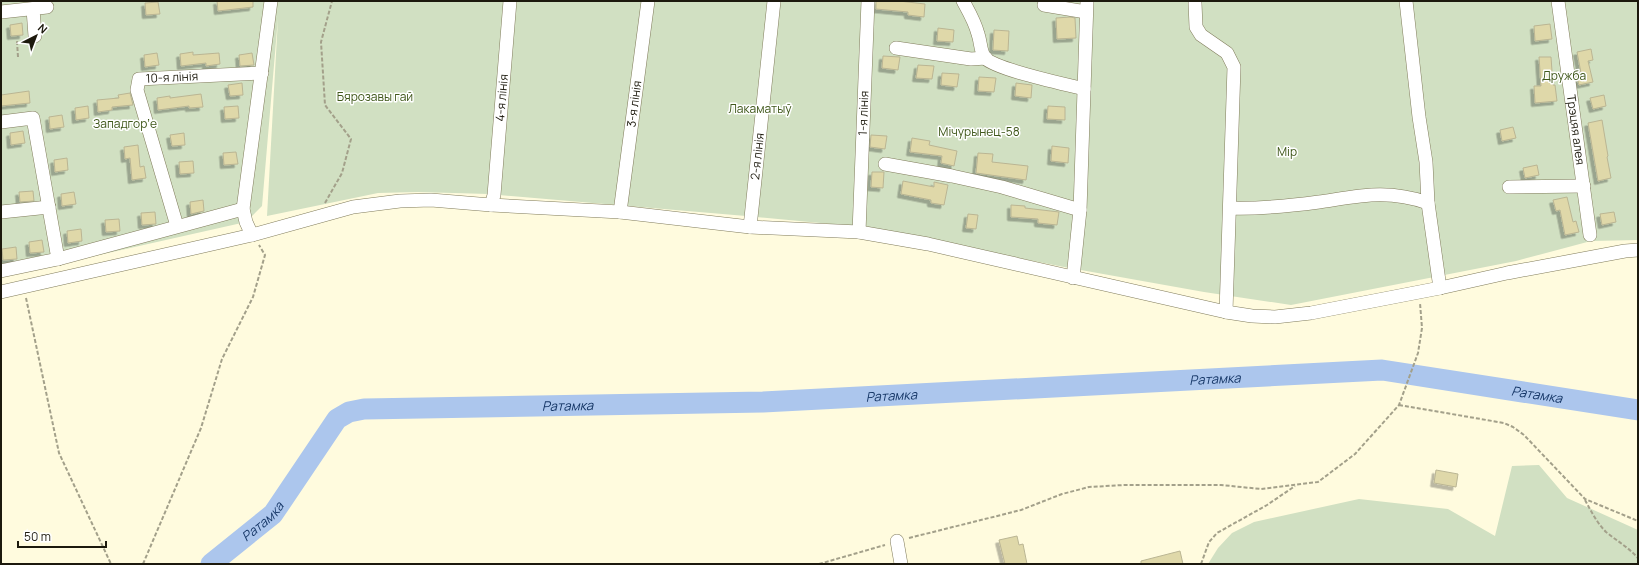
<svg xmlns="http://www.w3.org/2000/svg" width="1639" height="565" viewBox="0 0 1639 565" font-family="Manrope,sans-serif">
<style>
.green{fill:#d1e0c2}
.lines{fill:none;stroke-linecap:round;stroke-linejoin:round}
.river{stroke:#acc6ed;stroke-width:21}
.building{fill:#dfd8a9;stroke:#bab593;filter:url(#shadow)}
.minor-casing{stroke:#817c5c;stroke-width:14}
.path{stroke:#a3a08a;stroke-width:2;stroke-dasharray:4 2;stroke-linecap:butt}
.minor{stroke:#fff;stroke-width:13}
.labels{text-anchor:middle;stroke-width:3;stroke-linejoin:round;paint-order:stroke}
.park-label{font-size:12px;fill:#40581b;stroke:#fff}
.street-label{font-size:12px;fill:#1c190d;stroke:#fff}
.water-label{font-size:13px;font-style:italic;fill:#153666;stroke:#fff}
</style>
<defs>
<filter id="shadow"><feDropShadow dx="-3.5" dy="3.5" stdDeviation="0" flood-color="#0004"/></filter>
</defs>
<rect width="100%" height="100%" fill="#fffbde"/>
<path class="green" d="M1,1H1638V240L1591,241L1516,261L1291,305L1204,292L1064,267L863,227L746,216L488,194L418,192L378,193L267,216L278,18L262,206L246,222L1,277Z
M1539,465L1567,498L1638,530V564H1208L1218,548L1232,533L1254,522L1359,499L1448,509L1495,536L1512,466Z"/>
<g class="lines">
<path class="river" id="s1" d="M211,564L273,514L337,419L349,412L364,409L763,402L1382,370L1638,410"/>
</g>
<path class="building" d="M217,1H253V7L218,11Z
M876,1H899L925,4L924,17L908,15V12L876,9Z
M158,2L160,14L146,15L145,3Z
M1070,17L1075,18L1076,38L1057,39L1056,18Z
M22,23L23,35L11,36L10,25Z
M1550,24L1552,39L1535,41L1534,26Z
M938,28L954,30L953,42L937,41Z
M994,30L1009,31L1008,51L993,50Z
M1591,49L1593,60L1588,61L1593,82L1579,85L1576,74L1581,73L1577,52Z
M193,52V55L219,53L220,64L206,66V63L181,66L180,54Z
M157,53L159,65L145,67L144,55Z
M252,53L254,65L240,66L239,55Z
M883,56L900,57L898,70L882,68Z
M1539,57H1551L1553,85H1555L1557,101L1535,103L1534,86H1541Z
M918,65L934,66L932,79L916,78Z
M942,73L959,74L957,87L941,85Z
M979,77L996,78L994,92L978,91Z
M242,83L243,95L230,96L228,85Z
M1016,83L1032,85L1031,98L1015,96Z
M29,91L30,103L1,106V95Z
M130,93L133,105L112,107V110L98,112L97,100L119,98L118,95Z
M201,94L203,107L189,108V106L158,110L157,98L170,96V98Z
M1604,95L1606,106L1593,109L1590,98Z
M88,106L89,118L76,120L75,108Z
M238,106L239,118L225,119L224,107Z
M1048,106L1065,107V120L1047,119Z
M62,115L64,127L50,129L49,117Z
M1602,120L1608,156L1607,157L1611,178L1598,181L1588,123Z
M1513,127L1516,138L1502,141L1500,130Z
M23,131L25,143L11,145L10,133Z
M184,133L185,145L172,146L170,135Z
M871,135L887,136L885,149L870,147Z
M912,138L930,141L929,145L957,151L954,166L941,163L942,156L910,152Z
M138,145L140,167L144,166L146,178L132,180L130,158L125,159L124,147Z
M1052,146L1069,148L1068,163L1051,161Z
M236,152L238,164L224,165L223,153Z
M978,153L993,154L992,162L1028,166L1026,180L976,173Z
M67,158L68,170L55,172L54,160Z
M193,161L194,173L180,174L179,162Z
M1537,165L1539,175L1525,178L1523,168Z
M872,172H884L883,188L871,187Z
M903,181L934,187V182L948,185L944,205L931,203V200L901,194Z
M33,191L34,201L20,202L19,192Z
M74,192L76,204L62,206L61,194Z
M1567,197L1573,222L1576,221L1579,232L1565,235L1560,210L1556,211L1553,200Z
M203,200L204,211L191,214L190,202Z
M1011,205L1025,206V208L1059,212L1057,225L1038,223V219L1011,217Z
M155,212L156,224L142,225L141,213Z
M1614,212L1616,222L1602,225L1600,214Z
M968,214L978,215L976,229L966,228Z
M119,219L120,231L106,232L105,220Z
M81,229L82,241L68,243L67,231Z
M42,240L44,252L30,253L29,242Z
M16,247L17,259L3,260L2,249Z
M1436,470L1458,474L1456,487L1434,483Z
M1017,536L1019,545L1023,544L1027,564H1005L999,540Z
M1180,551L1183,564H1141V561Z"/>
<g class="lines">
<g class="minor-casing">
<g id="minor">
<path d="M963,1C969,12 975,22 978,34C981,42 980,51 985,58C997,70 1065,84 1084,89"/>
<path d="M1406,1L1419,117L1426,162L1428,203L1440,288"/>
<path id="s2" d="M1558,1L1590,235"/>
<path d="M1195,3L1196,27L1201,35L1227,53L1234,67L1226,312"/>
<path d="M1044,5L1086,12"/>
<path d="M33,9L35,36"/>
<path d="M1,12L47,7"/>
<path d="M896,48L971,59L986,58"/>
<path d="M1,122L33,118L58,259"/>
<path d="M885,164L952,176L1002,187L1080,210"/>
<path d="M1509,187L1584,186"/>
<path id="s3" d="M491,205L494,195L510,1"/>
<path d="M1230,208C1260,209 1289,206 1319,202C1360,196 1387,189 1428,203"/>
<path d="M1,212L49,207"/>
<path id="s4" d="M620,212L648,1"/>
<path id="s5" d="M177,226L137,90L139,79L262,73"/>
<path id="s6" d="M750,227L774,1"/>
<path id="s7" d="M859,232L868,1"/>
<path d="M252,235L246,222L243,209L271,1"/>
<path d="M1,271L58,259L243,209"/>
<path d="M1073,278L1080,210L1087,1"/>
<path d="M1,292L252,235L353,207L400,201L431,200L491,205L620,212L750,227L859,232L928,244L1226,312L1252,316L1275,317L1311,313L1440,288L1507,273L1625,251L1638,250"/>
<path d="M897,541L901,564"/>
</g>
</g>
<path class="path" d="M18,57L17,42H25
M325,203L342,173L351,139L325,105L321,42L332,1
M26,298L59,453L111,564
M1399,405L1504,423L1513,427L1524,435L1585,499L1638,521
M1585,500C1591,511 1597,523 1606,532C1617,541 1628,547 1638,558
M909,538L1021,510L1062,494L1089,487L1124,485H1221L1261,489L1318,482L1355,454L1399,405L1418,353L1422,328L1420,303
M143,564L201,428L222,359L253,297L265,255L259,245
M819,564L885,545
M1201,564L1209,542L1217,533L1267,505L1295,486"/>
<use href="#minor" class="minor"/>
</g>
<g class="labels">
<g class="park-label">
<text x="1564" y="80">Дружба</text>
<text x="375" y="101">Бярозавы гай</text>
<text x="760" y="113">Лакаматыў</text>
<text x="125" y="128">Западгорʼе</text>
<text x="979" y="136">Мічурынец-58</text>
<text x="1287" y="156">Мір</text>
</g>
<g class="street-label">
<text dy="4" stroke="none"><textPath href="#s5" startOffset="186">10-я лінія</textPath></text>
<text dy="4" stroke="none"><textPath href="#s3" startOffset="108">4-я лінія</textPath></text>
<text dy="4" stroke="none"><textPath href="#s4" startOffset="109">3-я лінія</textPath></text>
<text dy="4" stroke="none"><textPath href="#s7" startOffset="119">1-я лінія</textPath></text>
<text dy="4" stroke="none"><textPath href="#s2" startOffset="130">Трэцяя алея</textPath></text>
<text dy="4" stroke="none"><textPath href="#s6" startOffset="71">2-я лінія</textPath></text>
</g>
<g class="water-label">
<text dy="5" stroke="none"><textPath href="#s1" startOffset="1075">Ратамка</textPath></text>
<text dy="5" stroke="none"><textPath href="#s1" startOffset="1399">Ратамка</textPath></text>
<text dy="5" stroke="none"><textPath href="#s1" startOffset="751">Ратамка</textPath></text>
<text dy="5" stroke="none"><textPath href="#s1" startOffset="427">Ратамка</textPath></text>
<text dy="5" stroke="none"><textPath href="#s1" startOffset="67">Ратамка</textPath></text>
</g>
</g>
<rect width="1639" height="565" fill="none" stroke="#1c190d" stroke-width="4"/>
<g transform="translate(36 36) rotate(42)" stroke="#ffffff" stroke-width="3" paint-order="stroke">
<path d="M0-3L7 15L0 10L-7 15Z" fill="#1c190d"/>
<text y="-6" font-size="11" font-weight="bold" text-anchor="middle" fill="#1c190d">N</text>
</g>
<path d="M18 541v6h88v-6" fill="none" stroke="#1c190d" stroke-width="2"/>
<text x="24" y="541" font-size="12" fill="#1c190d" stroke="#ffffff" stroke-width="3" paint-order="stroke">50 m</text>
</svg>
